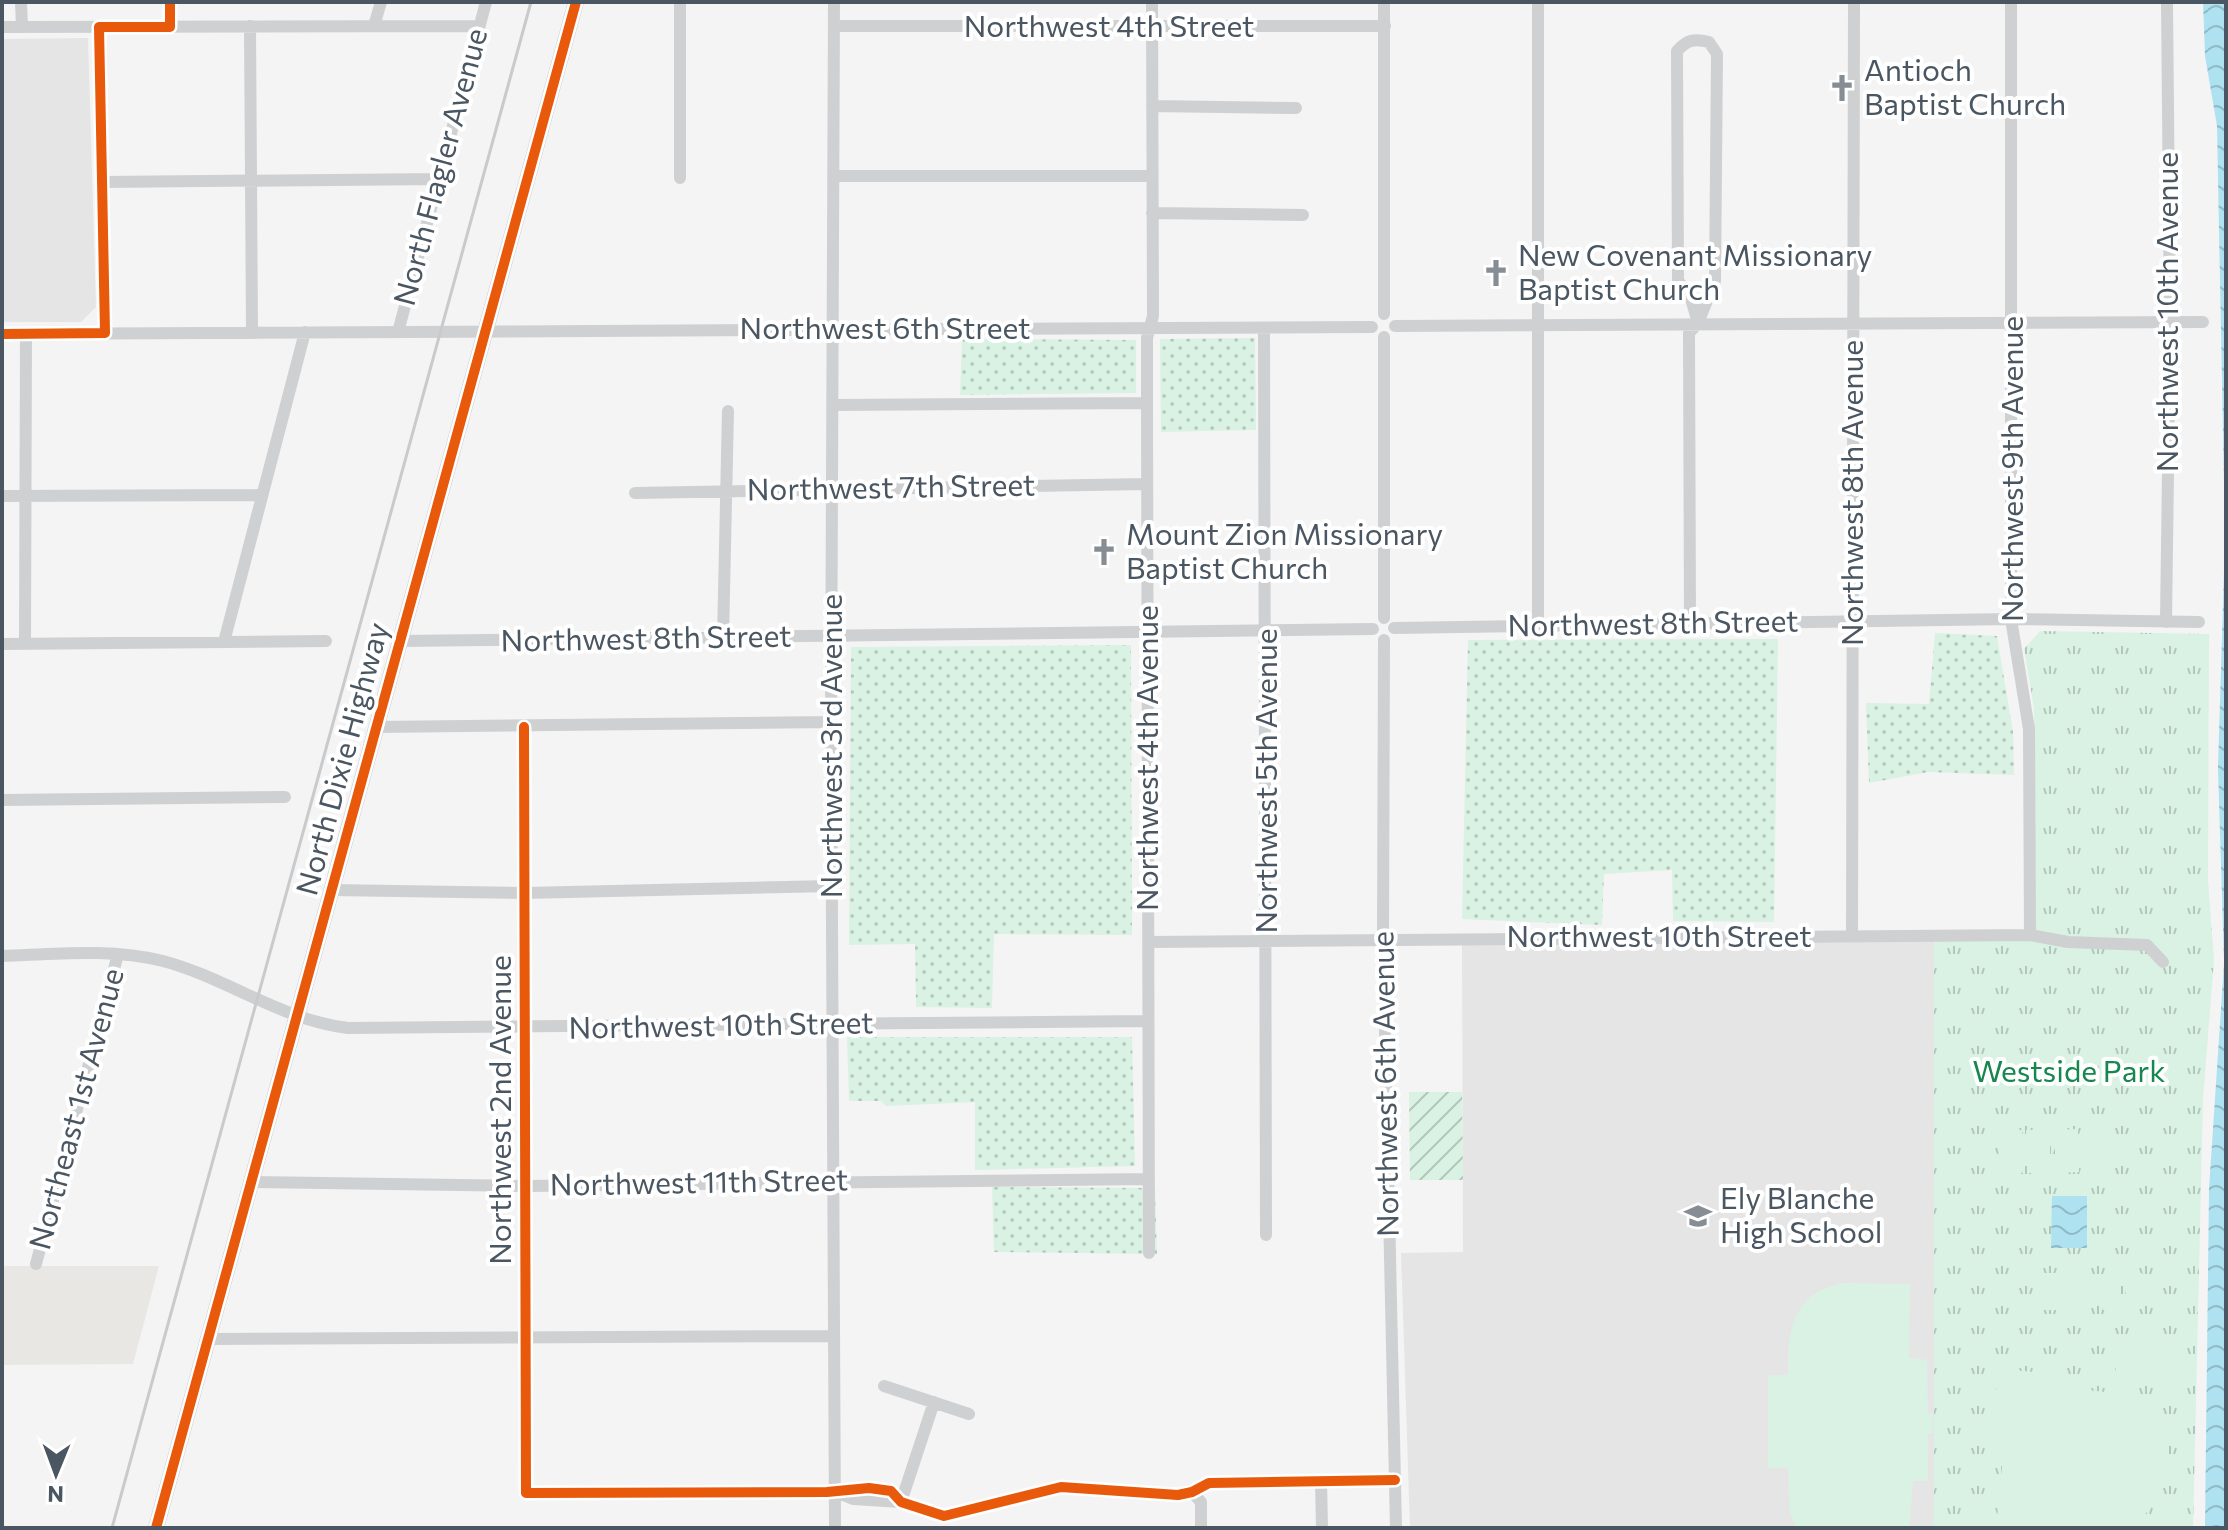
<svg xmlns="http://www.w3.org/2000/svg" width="2228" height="1530" viewBox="0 0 2228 1530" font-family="Commissioner,sans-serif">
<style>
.commercial{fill:#e8e7e3}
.education{fill:#e6e5e6}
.grass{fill:url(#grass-dots)}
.park{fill:url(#park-tufts)}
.garden{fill:url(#garden-furrows)}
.pitch{fill:#d9f2e3}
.water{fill:url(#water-waves)}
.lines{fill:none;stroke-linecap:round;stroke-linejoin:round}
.minor{stroke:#ced0d2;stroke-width:12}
.major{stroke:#caced1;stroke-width:16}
.rail{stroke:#c9cacc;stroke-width:3}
.cycleway-casing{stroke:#fff;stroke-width:15}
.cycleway{stroke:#e8590c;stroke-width:10}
.labels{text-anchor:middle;stroke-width:8;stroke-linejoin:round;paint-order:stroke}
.street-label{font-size:30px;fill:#4a5661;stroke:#fff}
.poi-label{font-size:30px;fill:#4a5661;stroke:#fff;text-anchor:start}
.park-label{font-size:30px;fill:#17864f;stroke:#fff}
</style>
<defs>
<pattern id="grass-dots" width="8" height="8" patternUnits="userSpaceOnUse" patternTransform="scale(2)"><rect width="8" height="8" fill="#d9f2e3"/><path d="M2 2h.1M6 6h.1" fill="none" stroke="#b2c7bb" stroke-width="1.8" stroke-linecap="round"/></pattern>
<pattern id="park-tufts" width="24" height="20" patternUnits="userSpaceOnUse" patternTransform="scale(2)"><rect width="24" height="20" fill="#d9f2e3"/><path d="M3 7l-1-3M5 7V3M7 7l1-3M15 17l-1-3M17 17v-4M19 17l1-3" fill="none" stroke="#b2c7bb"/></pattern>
<pattern id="garden-furrows" width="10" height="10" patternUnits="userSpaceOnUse" patternTransform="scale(2)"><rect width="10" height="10" fill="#d9f2e3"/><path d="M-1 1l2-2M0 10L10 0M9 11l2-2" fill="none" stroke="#b2c7bb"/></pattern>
<pattern id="water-waves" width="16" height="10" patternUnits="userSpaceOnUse" patternTransform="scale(2)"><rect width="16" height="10" fill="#aee2f0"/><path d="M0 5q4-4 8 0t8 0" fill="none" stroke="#90bac6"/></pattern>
</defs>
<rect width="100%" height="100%" fill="#f4f4f4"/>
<path class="commercial" d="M2,1266H159L133,1364L2,1365Z"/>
<path class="education" d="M88,38L96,307L81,322H2V39Z
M1934,939V1528H1410L1401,1253L1463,1252L1462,943Z"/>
<path class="grass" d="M1255,338L1256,430L1161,432L1160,339Z
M962,339L1136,340V393L960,395Z
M1935,633L1997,636L2013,732L2014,775L1928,772L1869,783L1866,703L1929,704Z
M1778,639L1774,922L1673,921L1672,870L1604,874L1602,925L1462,919L1468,640Z
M1131,645L1132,935L994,934L992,1008L916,1007L915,944L849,945L851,647Z
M847,1037H1132L1135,1166L975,1170V1102L886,1106L881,1101H849Z
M992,1187L1155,1188L1157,1254L994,1252Z"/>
<path class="park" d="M2040,631L2209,634L2208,880L2214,960L2203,1099L2193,1528H1934V939L2034,938V708L2024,649Z"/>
<path class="garden" d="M1409,1092H1462L1463,1180H1410Z"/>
<path class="pitch" d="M2078,1129L2079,1172L2055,1173V1130Z
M2083,1129H2107V1172H2084Z
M1998,1130H2022V1173H1999Z
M2026,1130H2050V1173H2027Z
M2041,1273H2058V1310H2041Z
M2064,1273H2081V1310H2064Z
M2103,1273H2120V1309L2103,1310Z
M2126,1273H2142L2143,1309H2126Z
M1843,1283L1910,1284L1909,1358L1927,1360L1928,1413H1933V1433L1928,1434V1481H1913L1909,1528H1796L1790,1514L1788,1468H1768V1375H1788C1787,1332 1793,1292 1843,1283Z
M2116,1341H2132L2133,1378H2116Z
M2138,1341H2155V1377L2139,1378Z
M2161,1341H2178V1377H2161Z
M2013,1370L2067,1375L2088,1390L2156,1398C2180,1441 2168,1494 2133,1528H1996L2003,1456L1991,1429L1996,1384Z"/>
<path class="water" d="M2203,2H2224L2226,41L2225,1528H2205L2209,1189L2224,963L2218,768L2225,537L2217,126L2205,56Z
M2052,1196H2087V1248H2051Z"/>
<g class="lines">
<path class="minor" d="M21,2L22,27
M834,2L831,722L835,1528
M1538,2V624
M2011,2V619L2029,729L2030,935
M250,26L252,332
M374,26L381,2
M834,26H1385
M2,27L478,26
M99,27L105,333
M170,27V2
M1152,106L1296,108
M834,176H1152
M680,178V2
M102,182L437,179
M1152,213L1303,215
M1384,314V2
M1395,326L2203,322
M1264,328L1266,1235
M398,332L486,2
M2,334L1372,327
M834,405L1147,403
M635,493L1147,484
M2,496L262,495
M1384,618V337
M2166,622L2170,323L2167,2
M1690,623L1689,333L1698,323L1715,281L1717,54L1709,42C1694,38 1687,40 1677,51L1678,281L1690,295L1698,323
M1394,628L2011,619L2199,622
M723,638L728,411
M1384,640L1383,939L1396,1528
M400,641L1373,629
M224,642L305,332
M25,643L26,334
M2,644L326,641
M376,727L831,722
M524,727L526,1493L827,1492L869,1488L891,1491L901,1502L944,1516L1061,1487L1178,1495L1192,1492L1209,1483L1395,1480
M2,800L285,797
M331,890L525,893L831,886
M1852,936L1854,2
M1149,942L2030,935L2068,942L2147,945L2163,962
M2,956C55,954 111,948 163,961C227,978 281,1020 348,1028L1147,1021
M251,1182L526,1186L1148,1179
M1149,1253L1147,403V338L1153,316L1152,2
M36,1264L118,954
M208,1339L832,1336
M884,1386L969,1414
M1321,1480L1322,1528
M837,1492L853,1499L901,1502
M1192,1492L1201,1502V1528
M901,1502L934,1402"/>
<path class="major" d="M156,1528L576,2"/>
<path class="rail" d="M112,1528L531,2"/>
<g class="cycleway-casing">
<path id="cycleway" d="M2,334L105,333L99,27H170V2
M524,727L526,1493L827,1492L869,1488L891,1491L901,1502L944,1516L1061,1487L1178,1495L1192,1492L1209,1483L1395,1480
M156,1528L576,2"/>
</g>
<use href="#cycleway" class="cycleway"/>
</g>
<defs>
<g id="church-bare" transform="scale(2.16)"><path d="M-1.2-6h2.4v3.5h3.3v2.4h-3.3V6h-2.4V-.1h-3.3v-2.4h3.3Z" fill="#868d94" stroke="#fff" stroke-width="2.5" paint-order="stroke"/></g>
<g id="school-bare" transform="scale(2.16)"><path d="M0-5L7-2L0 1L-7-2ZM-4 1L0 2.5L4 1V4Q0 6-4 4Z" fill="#868d94" stroke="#fff" stroke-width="2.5" paint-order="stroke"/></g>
</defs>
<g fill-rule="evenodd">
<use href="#church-bare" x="1842" y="88"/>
<use href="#church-bare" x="1496" y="273"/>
<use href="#church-bare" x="1104" y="552"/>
<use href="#school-bare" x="1698" y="1216"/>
</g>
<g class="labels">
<g class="street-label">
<text x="1109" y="37">Northwest 4th Street</text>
<text transform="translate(441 167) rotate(-75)" y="10">North Flagler Avenue</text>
<text transform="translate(2168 312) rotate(-90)" y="10">Northwest 10th Avenue</text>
<text x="885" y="339">Northwest 6th Street</text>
<text transform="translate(2013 469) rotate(-90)" y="10">Northwest 9th Avenue</text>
<text transform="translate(891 488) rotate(-1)" y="10">Northwest 7th Street</text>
<text transform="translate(1853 493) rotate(-90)" y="10">Northwest 8th Avenue</text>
<text transform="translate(1653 624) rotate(-1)" y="10">Northwest 8th Street</text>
<text transform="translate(646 639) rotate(-1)" y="10">Northwest 8th Street</text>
<text transform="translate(832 746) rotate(-90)" y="10">Northwest 3rd Avenue</text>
<text transform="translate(1148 758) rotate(-90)" y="10">Northwest 4th Avenue</text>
<text transform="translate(343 759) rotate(-75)" y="10">North Dixie Highway</text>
<text transform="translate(1267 781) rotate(-90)" y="10">Northwest 5th Avenue</text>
<text x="1659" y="947">Northwest 10th Street</text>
<text transform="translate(721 1026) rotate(-1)" y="10">Northwest 10th Street</text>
<text transform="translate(1386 1084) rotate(-91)" y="10">Northwest 6th Avenue</text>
<text transform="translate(77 1109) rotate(-75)" y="10">Northeast 1st Avenue</text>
<text transform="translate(501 1110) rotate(-90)" y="10">Northwest 2nd Avenue</text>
<text transform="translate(699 1183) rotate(-1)" y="10">Northwest 11th Street</text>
</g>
<g class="poi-label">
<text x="1864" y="81">Antioch<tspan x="1864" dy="34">Baptist Church</tspan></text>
<text x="1518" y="266">New Covenant Missionary<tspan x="1518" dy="34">Baptist Church</tspan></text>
<text x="1126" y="545">Mount Zion Missionary<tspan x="1126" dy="34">Baptist Church</tspan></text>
<text x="1720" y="1209">Ely Blanche<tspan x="1720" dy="34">High School</tspan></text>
</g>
<g class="park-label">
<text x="2069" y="1082">Westside Park</text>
</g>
</g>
<rect width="2228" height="1530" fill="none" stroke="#4a5661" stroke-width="8"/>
<g transform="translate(56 1474) rotate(181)" stroke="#ffffff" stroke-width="6" paint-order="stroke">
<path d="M0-6L14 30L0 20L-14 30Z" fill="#4a5661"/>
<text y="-12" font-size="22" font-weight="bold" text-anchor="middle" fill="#4a5661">N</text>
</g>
</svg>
